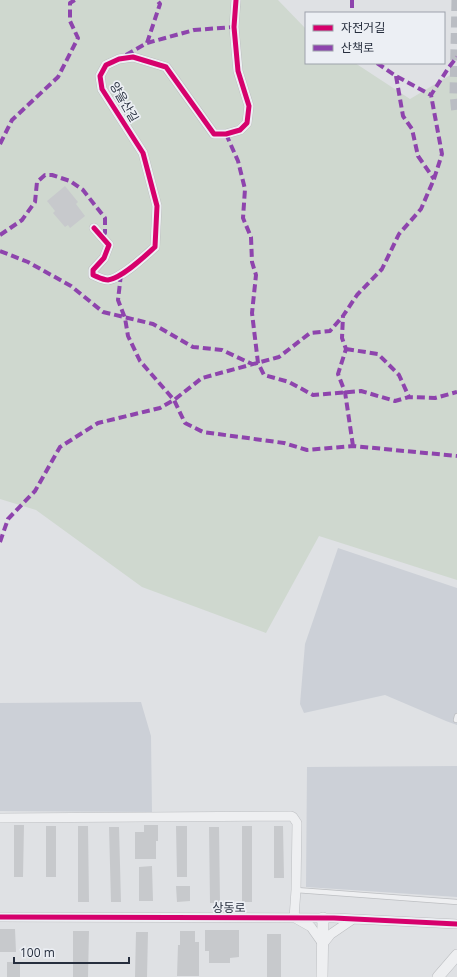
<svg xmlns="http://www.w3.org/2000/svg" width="457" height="977" viewBox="0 0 457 977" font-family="'Open Sans','Noto Sans KR',sans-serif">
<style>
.built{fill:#ccd0d7}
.green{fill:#cfd8cf}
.building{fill:#c7c9cc}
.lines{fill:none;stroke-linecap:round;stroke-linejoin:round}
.tertiary-tunnel{stroke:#babdc3;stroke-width:11;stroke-dasharray:11 5.5;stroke-linecap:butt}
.service-casing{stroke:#bdbfc2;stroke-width:6}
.minor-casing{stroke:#bdbfc2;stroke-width:10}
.tertiary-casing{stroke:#bdbfc2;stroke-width:12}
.service{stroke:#eeeff1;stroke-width:4.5}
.minor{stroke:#eeeff1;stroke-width:9}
.tertiary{stroke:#eeeff1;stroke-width:11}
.quiet{stroke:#8e44ad;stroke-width:4;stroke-dasharray:8 4;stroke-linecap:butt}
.cycleway-casing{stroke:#eceff4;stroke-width:8}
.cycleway{stroke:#d6006c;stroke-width:5}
.labels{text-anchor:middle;stroke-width:3.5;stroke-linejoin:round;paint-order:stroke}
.street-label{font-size:12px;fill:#262e3d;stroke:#eceff4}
</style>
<rect width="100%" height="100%" fill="#dfe1e4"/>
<path class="built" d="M338,548L457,588V725L446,721L385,695L304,713L300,704L305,644Z
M141,702L151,736L152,812L0,811V703Z
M457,766V897L306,887L307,767Z"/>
<path class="green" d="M0,0H278L306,29V63H355L410,99L457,71V580L319,536L266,633L142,587L36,510L0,499Z"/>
<path class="building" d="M65,186L78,202L76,204L85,216L70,228L68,225L65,227L53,213L55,211L47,201Z
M14,825H24L23,877H14Z
M144,825H158V841H156V859H135V832H144Z
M46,826H56V877H46Z
M78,826H88L89,902H78Z
M176,826H187V877H177Z
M242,826H252V902H242Z
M274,826H283L284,878H274Z
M109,827H119L121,902H111Z
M209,827H219L220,903H210Z
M152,866L153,901H139V867Z
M176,886H190V901L177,902Z
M0,929H15L16,952H0Z
M205,930H239V957L230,958V963H209V951H205Z
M73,931H89L88,977H73Z
M180,931H195V942H199V976H177L178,945H180Z
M136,932H148L147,977H135Z
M267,934H281V977H267Z
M7,962H20V977H7Z"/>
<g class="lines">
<path class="tertiary-tunnel" d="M457,0L455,94L457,114"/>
<g class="service-casing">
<path id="service" d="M456,720L457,716
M296,890L457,902"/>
</g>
<g class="minor-casing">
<path id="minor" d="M94,228L109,245L104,258L93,270V275C98,277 103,280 108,280C122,278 145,256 155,247L157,206L143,153L102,89L100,76L106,65L119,59L133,57L166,67L214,134H226L240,130L247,123L249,106L238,71L234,27L236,0
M0,818L291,816L293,817L297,823L296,890L294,918
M0,917L334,918L457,924
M295,918L311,927L323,944L331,934L353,919"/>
</g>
<g class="tertiary-casing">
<path id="tertiary" d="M322,977L323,918
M438,977L457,955"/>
</g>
<use href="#service" class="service"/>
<use href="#minor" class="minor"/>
<use href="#tertiary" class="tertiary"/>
<path class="quiet" d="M352,0V13
M147,43L160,4L157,0
M126,55L147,43L194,30L234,27
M377,63L396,76L431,95
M396,76L403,116L412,129L418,156L434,179
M226,134L238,161L245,189L243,218L251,237L252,262L256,275L252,313L258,363L264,375L289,382L313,395L361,391L395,401L409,397L435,398L457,392
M0,144L12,120L58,77L78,38L70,21V3L75,0
M0,235L22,220L35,202L37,182L45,175H52L70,181L83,190L105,218V233L102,236
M0,251L28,262L71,286L103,312L153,324L193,347L222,350L252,364
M121,274L118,300L125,318L128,336L140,361L174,400L185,423L203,432L284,443L307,450L353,446L457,456
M346,349L378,354L399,375L409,397
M353,446L345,392L338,374L346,349L342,338L343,316L357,295L382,269L399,234L421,209L434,179L442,154L431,95L449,67L457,57
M0,542L8,519L35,491L60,447L98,423L160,408L174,400L202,378L279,357L310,333L330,331L343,316"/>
<g class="cycleway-casing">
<path id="cycleway" d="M94,228L109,245L104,258L93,270V275C98,277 103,280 108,280C122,278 145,256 155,247L157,206L143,153L102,89L100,76L106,65L119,59L133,57L166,67L214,134H226L240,130L247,123L249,106L238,71L234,27L236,0
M0,917L334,918L457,924"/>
</g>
<use href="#cycleway" class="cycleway"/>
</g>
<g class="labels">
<g class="street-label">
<text transform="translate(124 102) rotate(60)" y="4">양을산길</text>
<text x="229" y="912">상동로</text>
</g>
</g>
<rect x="305" y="12" width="140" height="52" fill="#eceff4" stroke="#9da2ab"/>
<rect x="313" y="25" width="20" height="6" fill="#d6006c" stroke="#9da2ab"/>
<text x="341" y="32" font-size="12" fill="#262e3d">자전거길</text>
<rect x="313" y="45" width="20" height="6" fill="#8e44ad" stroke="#9da2ab"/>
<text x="341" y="52" font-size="12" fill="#262e3d">산책로</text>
<path d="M14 957v6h115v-6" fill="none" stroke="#262e3d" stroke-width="2"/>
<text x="20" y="957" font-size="12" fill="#262e3d" stroke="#eceff4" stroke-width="3" paint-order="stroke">100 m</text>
</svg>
